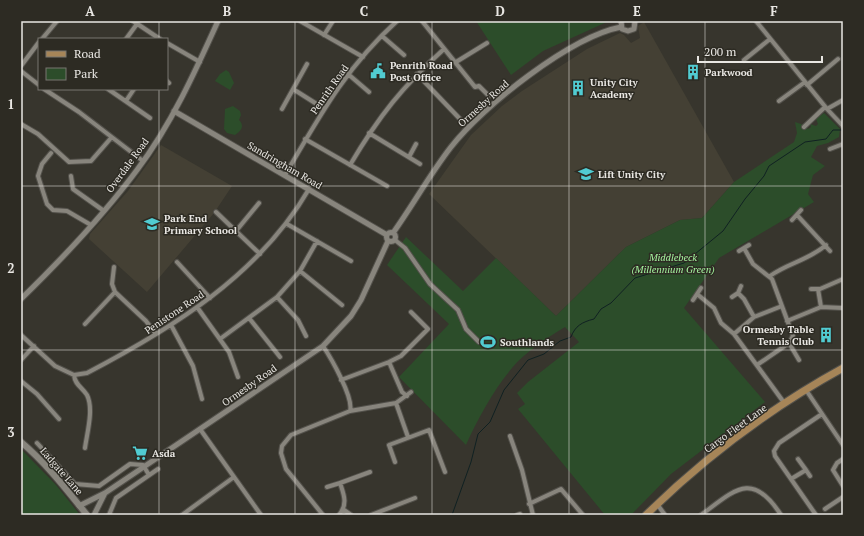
<svg xmlns="http://www.w3.org/2000/svg" width="864" height="536" viewBox="0 0 864 536" font-family="'PT Serif',serif">
<style>
.built{fill:#444034}
.green{fill:#2c4d2a}
.lines{fill:none;stroke-linecap:round;stroke-linejoin:round}
.stream{stroke:#102122;stroke-width:1}
.minor-casing{stroke:#53514b;stroke-width:6}
.tertiary-casing{stroke:#53514b;stroke-width:7}
.secondary-casing{stroke:#53514b;stroke-width:8}
.primary-casing{stroke:#53514b;stroke-width:9}
.minor{stroke:#88857d;stroke-width:4}
.tertiary{stroke:#88857d;stroke-width:5}
.secondary{stroke:#88857d;stroke-width:6}
.primary{stroke:#a68558;stroke-width:7}
.grid{fill:none;stroke:#e9e7e3;stroke-width:1;stroke-opacity:0.55}
.labels{text-anchor:middle;stroke-width:3;stroke-linejoin:round;paint-order:stroke}
.poi-label{font-size:10px;font-weight:bold;fill:#e9e7e3;stroke:#2d2b23;text-anchor:start}
.street-label{font-size:10px;fill:#e9e7e3;stroke:#2d2b23}
.park-label{font-size:10px;font-style:italic;fill:#a6f7a0;stroke:#2d2b23}
.neatline{fill:none;stroke:#e9e7e3;stroke-width:1.5}
.grid-label{font-size:13px;text-anchor:middle;font-weight:bold;fill:#e9e7e3}
</style>
<rect width="100%" height="100%" fill="#37352d"/>
<path class="built" d="M644,22L734,182L702,218L680,220L626,247L556,316L429,194L471,135L502,106L522,91L587,49L620,33L624,35L631,43L640,38L638,26Z
M161,145L232,186L214,213L147,292L89,239L90,234L128,191Z"/>
<path class="green" d="M476,21H609L543,51L511,75Z
M226,70L229,72L234,83L230,90L215,81L220,74Z
M233,106L240,111L241,115L239,120C245,126 241,131 235,135L227,133L224,129L225,109Z
M824,113L840,129L839,137L828,143L817,146L811,157L825,166L813,175L808,194L814,202L719,258L684,308L765,402L671,474L631,515H605L518,409L525,404L517,393L528,382L579,342L565,327C547,338 525,352 512,368C494,389 477,420 466,445L399,377L449,324L387,265L406,237L463,291L496,258L556,316L626,247L680,220L702,218L734,182L794,142L797,133L795,122L804,125L802,127L804,129L806,127L808,129L811,127L810,124L816,126L818,124L816,119Z
M21,449L56,485L80,515H23L21,513Z"/>
<g class="lines">
<path class="stream" d="M452,515L471,462L478,434L490,422L504,390L528,360L544,354L560,341L571,337C575,326 582,322 594,319L601,309L611,303L635,278L684,263L723,231L745,199L764,176L769,166L805,142L826,139L833,130H843"/>
<g class="minor-casing">
<path id="minor" d="M133,21L160,39
M300,21L363,57
M422,21L475,87L479,86L489,96
M756,21L827,109L843,126
M324,35L333,21
M382,36L404,55
M42,39L57,21
M126,39L137,24
M167,43L200,62
M744,60L770,39
M456,62L487,43
M21,66L39,42
M21,71L39,85
M348,74L369,92
M417,74L460,119
M167,81L169,83
M807,85L838,59
M44,89L79,112L143,161
M108,89L150,118
M293,89L323,108
M126,101L134,89
M779,101L805,82
M282,109L307,64
M827,109L843,100
M21,124L38,134L69,162L91,161L111,138
M804,127L825,107
M369,133L420,164
M305,139L387,186
M830,149L843,144
M51,153L42,164L38,176L47,204L53,210L67,211L91,225
M409,157L416,144
M350,165C379,116 402,87 444,49
M285,175C319,117 346,67 397,21
M71,176L73,189L104,211
M216,212L260,254
M797,215L830,251
M792,220L801,210
M287,224L351,261
M236,231L259,203
M395,240L405,248L430,284L458,310L466,329L479,342
M744,248L753,264L772,279L793,336L789,343L757,365
M739,251L749,245
M177,262L210,298
M114,267L112,284L115,292L146,321L156,334
M300,271L342,305
M770,276C788,263 809,260 826,245
M811,289H820L843,279
M818,289L821,307
M738,293L744,299L754,317
M697,294L714,308L721,323L734,334L785,404
M277,297L298,320L306,336
M732,297L738,293L741,286
M693,300L701,288
M197,307L229,352L238,377
M249,318L280,357
M787,321L821,307L843,308
M85,324L115,292
M171,325L193,366L202,399
M734,334L754,317L782,306
M21,335L55,366L74,375L87,373C173,328 259,275 309,189
M220,339L277,297L300,271L317,241
M789,343L799,360
M21,360L34,346
M389,362L402,392L407,396
M74,375C75,385 82,387 87,395C94,409 87,433 85,448
M341,380L389,362L401,356L428,329L411,312
M21,381L37,394L59,419
M806,390L843,445
M396,403L408,437
M350,411L396,403L411,392
M200,429L261,515
M510,436L522,470L533,515
M37,443L75,484L99,486L130,464L143,465L149,475
M843,459L837,463L833,470L843,486
M395,462L389,445L429,430L445,472
M806,470L810,476
M791,479L806,470L798,459
M327,487L340,483
M529,504L561,489L583,515
M657,504L665,515
M825,509L843,497
M344,510L351,515
M109,515L116,498L158,469
M182,515L234,477
M323,515L286,469L281,453L282,446L291,435L350,411C354,398 331,358 323,346
M339,515C348,504 344,495 340,483L370,472
M371,515L415,498
M517,515L520,514
M701,515C735,490 752,470 781,515
M816,515L775,456L774,451L779,443L822,414"/>
</g>
<g class="tertiary-casing">
<path id="tertiary" d="M621,21L622,29L628,31L634,29L635,21
M174,111L387,235
M386.5 237a4.5 4.5 0 1 1 9 0a4.5 4.5 0 1 1-9 0Z
M393,233C413,205 430,174 451,147C483,106 570,37 621,27
M21,299C62,259 102,217 137,170C171,125 195,72 218,21
M79,506L105,493L323,346L351,316L361,300L388,241
M94,515L105,493"/>
</g>
<g class="secondary-casing">
<path id="secondary" d="M21,442C46,463 66,489 87,515"/>
</g>
<g class="primary-casing">
<path id="primary" d="M646,515C704,458 772,407 843,368"/>
</g>
<use href="#minor" class="minor"/>
<use href="#tertiary" class="tertiary"/>
<use href="#secondary" class="secondary"/>
<use href="#primary" class="primary"/>
</g>
<path class="grid" d="M159,21V39M295,21V515M432,21V515M569,21V515M705,21V515M159,89V515M21,186H843M21,350H843"/>
<defs>
<g id="civic-bare" transform="scale(1.2)"><path d="M-.6-6.5H3V-4.5H.6V-3L4-1V1h2V6H-6V1h2V-1L-.6-3ZM-1.2 2.5V6h2.4V2.5Z" fill="#51ccd2" stroke="#2d2b23" stroke-width="2.5" paint-order="stroke"/></g>
<g id="building-bare" transform="scale(1.2)"><path d="M-4-6H4V6H1V3H-1V6H-4ZM-2.5-4.3h1.7v1.8h-1.7ZM.8-4.3h1.7v1.8H.8ZM-2.5-1h1.7V.8h-1.7ZM.8-1h1.7V.8H.8Z" fill="#51ccd2" stroke="#2d2b23" stroke-width="2.5" paint-order="stroke"/></g>
<g id="school-bare" transform="scale(1.2)"><path d="M0-5L7-2L0 1L-7-2ZM-4 1L0 2.5L4 1V4Q0 6-4 4Z" fill="#51ccd2" stroke="#2d2b23" stroke-width="2.5" paint-order="stroke"/></g>
<g id="stadium-bare" transform="scale(1.2)"><path d="M0-5a6.5 5 0 1 0 0 10a6.5 5 0 1 0 0-10ZM-3.5-1.8h7v3.6h-7Z" fill="#51ccd2" stroke="#2d2b23" stroke-width="2.5" paint-order="stroke"/></g>
<g id="supermarket-bare" transform="scale(1.2)"><path d="M-6-5.5h2.5l.6 2H6L4.5 2H-2.5L-4.4-4H-6ZM-1.5 3.2a1.3 1.3 0 1 0 .1 0ZM3 3.2a1.3 1.3 0 1 0 .1 0Z" fill="#51ccd2" stroke="#2d2b23" stroke-width="2.5" paint-order="stroke"/></g>
</defs>
<g fill-rule="evenodd">
<use href="#civic-bare" x="378" y="71"/>
<use href="#building-bare" x="693" y="72"/>
<use href="#building-bare" x="578" y="88"/>
<use href="#school-bare" x="586" y="174"/>
<use href="#school-bare" x="152" y="224"/>
<use href="#building-bare" x="826" y="335"/>
<use href="#stadium-bare" x="488" y="342"/>
<use href="#supermarket-bare" x="140" y="453"/>
</g>
<g class="labels">
<g class="poi-label">
<text x="390" y="69">Penrith Road<tspan x="390" dy="12">Post Office</tspan></text>
<text x="705" y="76">Parkwood</text>
<text x="590" y="86">Unity City<tspan x="590" dy="12">Academy</tspan></text>
<text x="598" y="178">Lift Unity City</text>
<text x="164" y="222">Park End<tspan x="164" dy="12">Primary School</tspan></text>
<text x="814" y="333" text-anchor="end">Ormesby Table<tspan x="814" dy="12">Tennis Club</tspan></text>
<text x="500" y="346">Southlands</text>
<text x="152" y="457">Asda</text>
</g>
<g class="street-label">
<text transform="translate(329 89) rotate(-55)" y="4">Penrith Road</text>
<text transform="translate(483 103) rotate(-42)" y="4">Ormesby Road</text>
<text transform="translate(127 165) rotate(-54)" y="4">Overdale Road</text>
<text transform="translate(285 165) rotate(30)" y="4">Sandringham Road</text>
<text transform="translate(174 312) rotate(-34)" y="4">Penistone Road</text>
<text transform="translate(249 385) rotate(-35)" y="4">Ormesby Road</text>
<text transform="translate(735 428) rotate(-36)" y="4">Cargo Fleet Lane</text>
<text transform="translate(62 471) rotate(49)" y="4">Ladgate Lane</text>
</g>
<g class="park-label">
<text x="673" y="261">Middlebeck<tspan x="673" dy="12">(Millennium Green)</tspan></text>
</g>
</g>
<rect width="864" height="536" fill="none" stroke="#2d2b23" stroke-width="44"/>
<rect x="38" y="38" width="130" height="52" fill="#2d2b23" stroke="#787670"/>
<rect x="46" y="51" width="20" height="6" fill="#a68558" stroke="#787670"/>
<text x="74" y="58" font-size="12" fill="#e9e7e3">Road</text>
<rect x="46" y="68" width="20" height="12" fill="#2c4d2a" stroke="#787670"/>
<text x="74" y="78" font-size="12" fill="#e9e7e3">Park</text>
<path d="M698 56v6h124v-6" fill="none" stroke="#e9e7e3" stroke-width="2"/>
<text x="704" y="56" font-size="12" fill="#e9e7e3" stroke="#2d2b23" stroke-width="3" paint-order="stroke">200 m</text>
<rect x="22" y="22" width="820" height="492" class="neatline"/>
<g class="grid-label">
<text x="90" y="16">A</text>
<text x="227" y="16">B</text>
<text x="364" y="16">C</text>
<text x="500" y="16">D</text>
<text x="637" y="16">E</text>
<text x="774" y="16">F</text>
<text x="11" y="109">1</text>
<text x="11" y="273">2</text>
<text x="11" y="437">3</text>
</g>
</svg>
